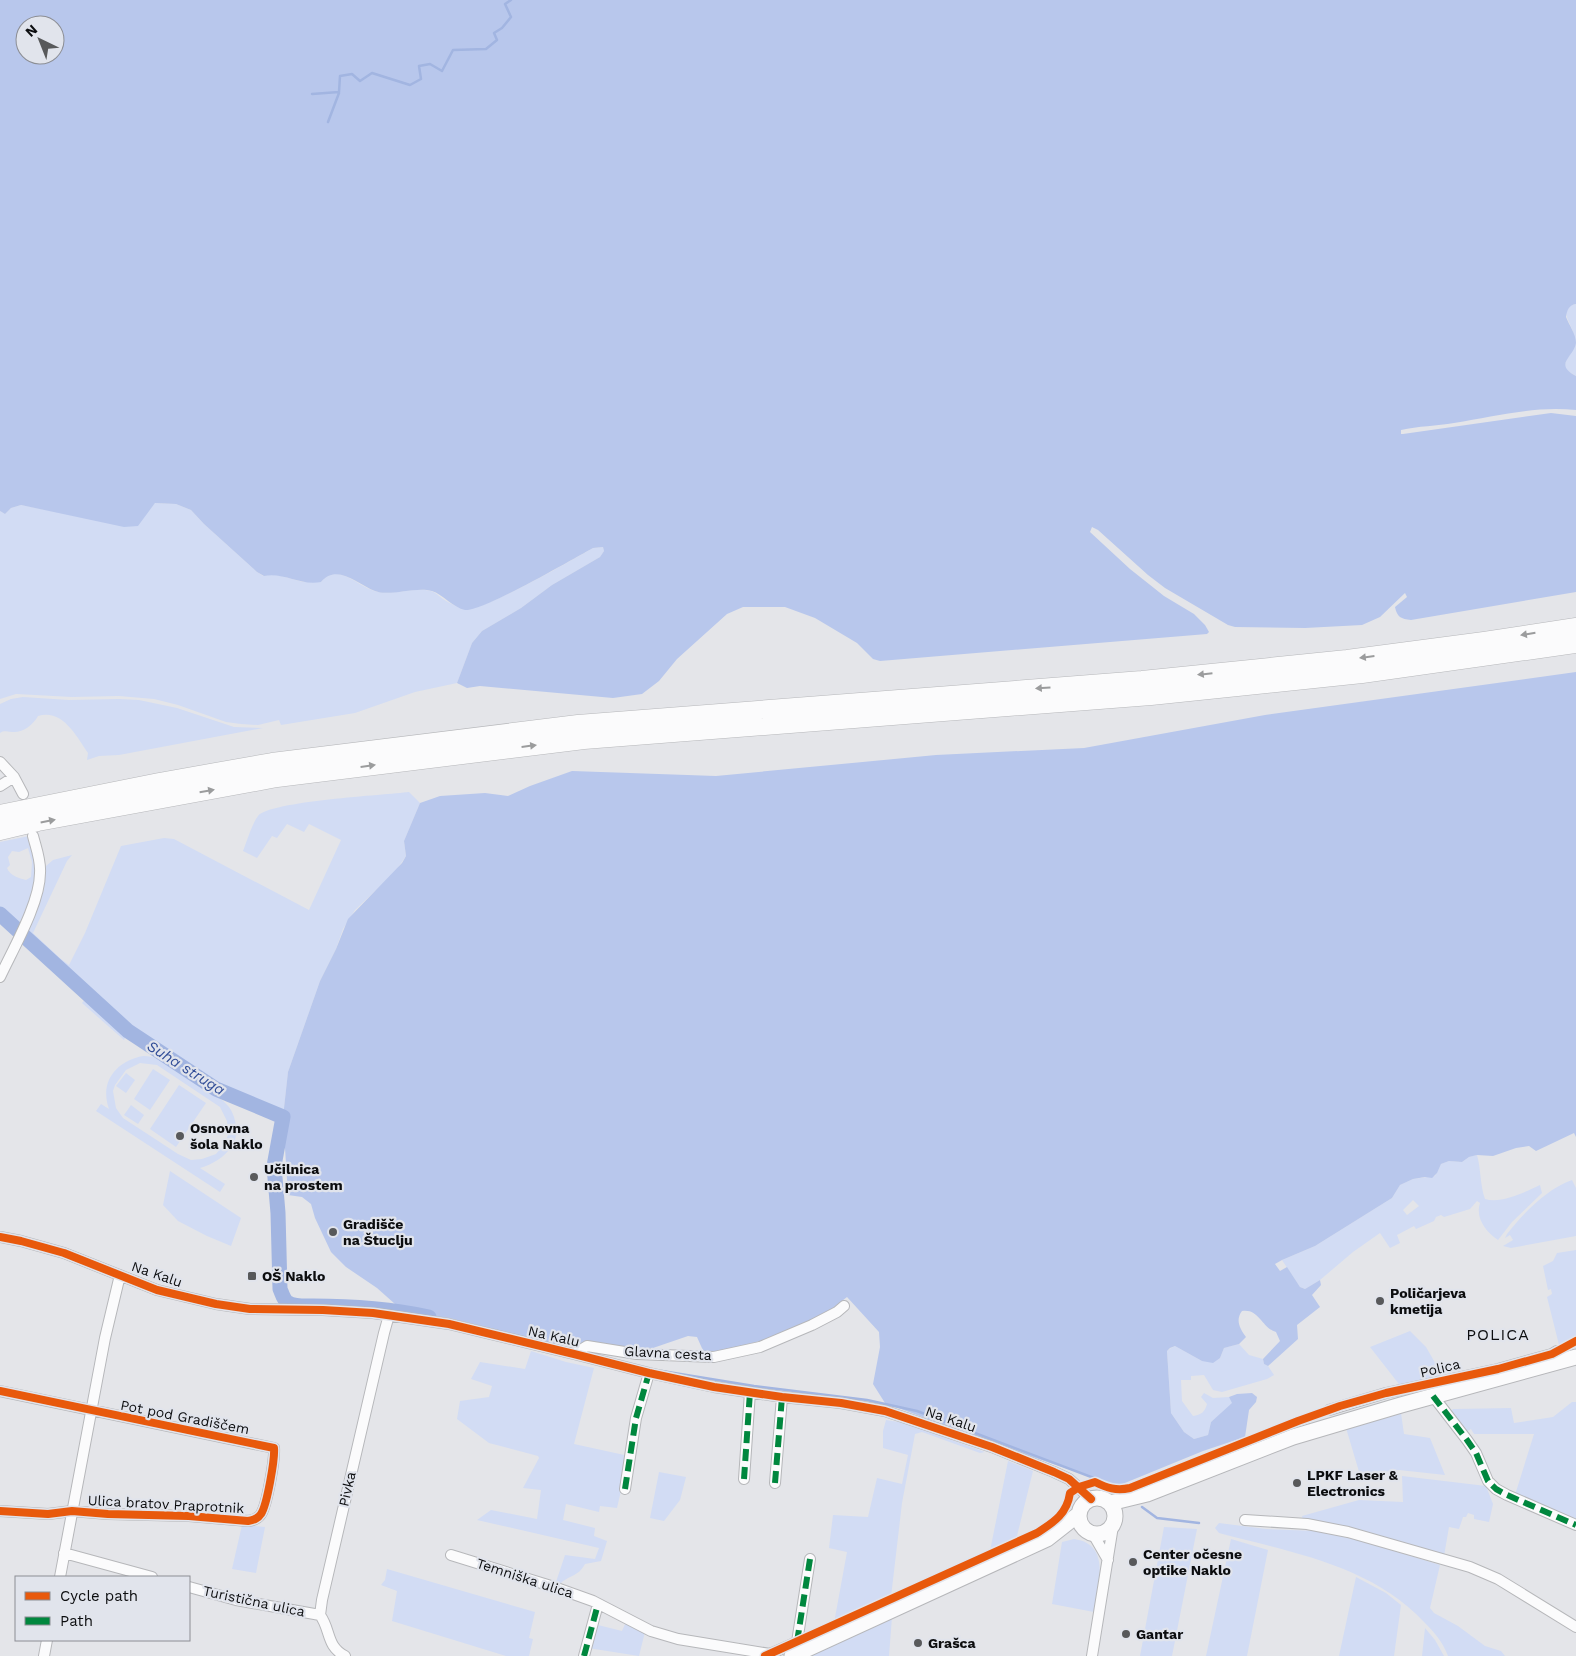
<svg xmlns="http://www.w3.org/2000/svg" width="1576" height="1656" viewBox="0 0 1576 1656" font-family="'Work Sans',sans-serif">
<style>
.green{fill:#d2dcf4;fill-rule:evenodd}
.forest{fill:#b8c7ec;fill-rule:evenodd}
.lines{fill:none;stroke-linecap:round;stroke-linejoin:round}
.stream{stroke:#a2b5e1;stroke-width:2.5}
.river{stroke:#a2b5e1;stroke-width:15}
.street-casing{stroke:#b6b7ba;stroke-width:12}
.primary-casing{stroke:#b6b7ba;stroke-width:17}
.highway-casing{stroke:#b6b7ba;stroke-width:19}
.street{stroke:#fbfbfc;stroke-width:10}
.primary{stroke:#fbfbfc;stroke-width:15}
.highway{stroke:#fbfbfc;stroke-width:18}
.quiet{stroke:#00873e;stroke-width:6;stroke-dasharray:12 6;stroke-linecap:butt}
.cycleway-casing{stroke:#e1e4ec;stroke-width:11}
.cycleway{stroke:#e8590c;stroke-width:8}
.oneway{fill:#9b9c9d}
.poi-dot{fill:#58595b;stroke:#e1e4ec;stroke-width:2}
.labels{text-anchor:middle;stroke-width:4.5;stroke-linejoin:round;paint-order:stroke}
.poi-label{font-size:14px;font-weight:bold;fill:#0c0d0f;stroke:#e1e4ec;text-anchor:start}
.street-label{font-size:14px;fill:#0c0d0f;stroke:#e1e4ec}
.water-label{font-size:15px;font-style:italic;fill:#324e98;stroke:#e1e4ec}
.quarter-label{font-size:16px;letter-spacing:1px;fill:#0c0d0f;stroke:#e1e4ec}
</style>
<rect width="100%" height="100%" fill="#e4e5e9"/>
<path class="green" d="M1576,304V376C1572,373 1565,371 1565,366C1565,358 1572,354 1573,348C1574,344 1574,337 1573,332C1571,323 1557,308 1576,304Z
M155,503L176,504L191,510L204,524L257,572L263,576L274,574L303,582H321C338,561 358,588 378,592C395,595 413,587 431,591C435,592 439,596 443,599C449,603 457,607 464,609C479,614 574,559 593,548L603,547L604,551L600,557L552,585L521,608L482,631L472,643L457,683L415,692L355,713L281,725L279,720L258,725L241,724L226,722L178,705L154,699L119,696L72,697L16,694L0,699V511L5,514L11,508L21,505L88,518L149,510Z
M23,697L69,700L119,699L139,700L177,708L234,727L263,728L119,755L99,756L87,760L88,753C76,736 63,709 38,716C33,725 23,733 12,732C6,732 5,730 0,733V704L11,699Z
M409,792L420,803L404,841L406,856L395,872L355,910L343,929L336,949L320,981L288,1072L283,1117L266,1112L216,1089L128,1031L124,1040L82,1003L86,998L100,1009L102,1007L25,932L44,890L46,866L53,860L72,855L67,861L33,933L61,959L69,965L85,933L121,846L164,838L174,839L309,910L341,840L309,824L304,832L287,824L277,838L272,836L257,858L243,851C247,841 252,824 258,816C270,801 385,795 409,792Z
M29,836C38,866 37,901 16,927L0,913V842ZM28,848L32,862L31,877L26,880C19,878 10,876 7,868L10,865L8,857L12,851L19,852Z
M143,1056C149,1056 156,1057 162,1060C177,1068 219,1094 229,1107C232,1111 234,1116 235,1121C242,1145 221,1162 200,1168L225,1184L220,1192L96,1111L101,1104L109,1109C99,1081 117,1061 143,1056ZM140,1063L157,1065L220,1107L227,1121L228,1135L225,1143L216,1154L202,1159L191,1160L178,1154L123,1118L116,1108L113,1091L115,1085L126,1070Z
M153,1069L170,1080L150,1110L134,1099Z
M126,1073L135,1080L126,1093L116,1086Z
M179,1085L206,1103L176,1147L150,1129Z
M131,1105L144,1115L138,1124L124,1115Z
M1477,1155C1481,1169 1480,1185 1485,1199C1501,1204 1525,1192 1540,1185L1542,1193L1512,1222L1498,1240C1486,1232 1475,1218 1480,1203L1477,1201L1470,1209L1444,1217L1441,1215L1436,1217L1434,1221L1416,1229L1414,1226L1397,1235L1400,1243L1390,1248L1380,1233L1353,1252L1320,1280L1305,1289L1300,1287L1282,1260L1315,1246L1392,1198L1400,1185L1413,1179L1435,1176L1441,1164L1449,1161L1462,1162L1469,1157ZM1413,1200L1419,1206L1407,1215L1403,1210Z
M170,1171L241,1218L231,1246L207,1236L178,1221L163,1205Z
M1572,1180L1576,1188V1236L1511,1248L1503,1246L1513,1240L1510,1235L1505,1238L1507,1234C1524,1213 1545,1190 1572,1180Z
M1576,1250V1340L1560,1349L1547,1297L1552,1294L1551,1289L1548,1290L1543,1266L1553,1261L1557,1253Z
M1410,1331L1426,1347L1441,1373L1438,1379L1402,1388L1370,1347Z
M1239,1344L1249,1355L1263,1359L1264,1364L1268,1366L1274,1375L1267,1379L1222,1392L1213,1390L1204,1375L1191,1376V1380H1181L1182,1401L1193,1416C1201,1415 1205,1412 1207,1404L1201,1397L1204,1393L1213,1398L1229,1397L1233,1403L1211,1422L1208,1435L1194,1439L1184,1432L1171,1413L1167,1351L1171,1348L1175,1346L1202,1361L1220,1358L1224,1348Z
M531,1351L566,1362L594,1368L574,1444L629,1456L617,1508L600,1506L599,1512L566,1504L563,1520L595,1528L594,1536L607,1541L601,1561L585,1564C577,1578 570,1574 560,1584L556,1582L565,1555L595,1559L599,1548L477,1520L491,1510L537,1519L541,1490L523,1488L539,1458L538,1456L489,1443L457,1419L460,1401L489,1397L492,1386L471,1379L480,1362L525,1369Z
M1572,1402H1576V1523L1515,1495L1534,1434H1474L1471,1429L1466,1432L1450,1412L1453,1409L1511,1408L1514,1423L1553,1417Z
M1401,1413L1404,1434L1430,1438L1445,1475L1399,1470L1360,1475L1346,1428Z
M886,1420L905,1423L985,1452L980,1453L922,1432L915,1434L902,1503L891,1597L834,1623L847,1552L829,1548L833,1515L868,1517L877,1478L902,1484L908,1455L883,1448V1431Z
M1008,1461L1033,1471L1016,1540L990,1551Z
M659,1472L686,1477L680,1500L664,1521L650,1518Z
M1402,1476L1486,1486L1493,1504L1489,1522L1474,1519V1515L1468,1513L1466,1517H1463L1459,1529L1449,1527L1444,1556L1303,1520L1302,1516L1359,1500L1403,1502Z
M1219,1523L1266,1529L1316,1531L1362,1541L1440,1565L1430,1608L1434,1613L1458,1626L1485,1646L1501,1651L1505,1656H1448C1443,1642 1434,1632 1424,1622C1371,1565 1290,1552 1219,1533L1215,1528Z
M242,1525L265,1527L256,1573L232,1569Z
M1164,1527L1197,1529L1172,1656H1140Z
M1074,1539C1112,1544 1098,1586 1094,1612L1052,1604L1062,1542Z
M1231,1539L1268,1550L1247,1656H1206Z
M387,1569L535,1612L529,1638L533,1639L529,1656H506L392,1621L397,1591L381,1585L385,1580Z
M1356,1577L1386,1593L1401,1605L1394,1656H1339Z
M892,1617L889,1656H810Z
M626,1622L645,1632L639,1656L588,1648L594,1624L622,1631Z
M1425,1628L1435,1640L1444,1656H1422Z"/>
<path class="forest" d="M0,0H1576V304C1569,305 1567,310 1566,317C1569,325 1576,334 1576,343C1574,357 1553,364 1576,376V410C1533,406 1496,416 1454,423C1437,426 1418,426 1401,430V434H1403L1551,413L1576,416V592L1411,620C1401,619 1397,617 1395,607L1407,597L1405,593L1380,617L1362,625L1305,628L1235,627L1228,625L1165,588L1148,575L1098,530L1092,527L1090,532L1130,569L1164,596L1194,614L1205,625L1209,632L1207,634L880,661L873,659L857,643L815,618L785,607H743L727,614L677,659L659,681L642,694L613,698L480,686L467,688L457,683L472,643L482,631L521,608L552,585L600,557L604,551L603,547L593,548C573,559 482,612 465,610C454,608 442,594 432,591C416,586 389,597 375,591C357,584 337,563 321,582C300,586 284,572 264,576L257,572L204,524L191,510L176,504L155,503L138,526L124,527L21,505L11,508L5,514L0,511ZM25,25H55V55H25Z
M1576,672V1137L1574,1133L1536,1151L1529,1146L1516,1148L1493,1156L1477,1155L1469,1157L1462,1162L1449,1161L1441,1164L1437,1173L1432,1178L1425,1177L1413,1179L1400,1185L1392,1198L1315,1246L1282,1260L1275,1264L1280,1271L1287,1267L1300,1287L1305,1289L1320,1280L1321,1285L1312,1295L1320,1307L1297,1325L1298,1339L1268,1366L1264,1364L1263,1359L1280,1341L1276,1332C1262,1328 1259,1308 1242,1311C1235,1320 1240,1329 1246,1337L1239,1344L1224,1348L1220,1358L1213,1363L1202,1361L1175,1346L1170,1348L1167,1351L1171,1413L1184,1432L1194,1439L1208,1435L1211,1422L1232,1403L1229,1397L1237,1394L1252,1393L1257,1397L1256,1402L1249,1410L1245,1437L1203,1451L1120,1485L1106,1482L992,1443L885,1403L873,1384L880,1347L879,1332L847,1297L828,1312L795,1332L705,1355L697,1337L688,1336L653,1348L558,1345L449,1318L404,1312L377,1288L346,1267L331,1252L315,1218L311,1204L302,1197L288,1195L283,1117L288,1072L320,981L336,949L348,919L402,863L406,856L404,841L420,803L440,796L485,793L508,796L530,786L572,771L716,776L936,755L1084,748L1265,715Z"/>
<g class="lines">
<path class="stream" d="M312,94L339,92L340,76L352,74L360,81L372,73L410,85L421,79L419,66L430,64L442,71L453,50L486,49L497,40L494,33L502,28L511,17L505,4L511,0
M328,122L339,93
M662,1371L754,1386L867,1400L917,1411L1115,1486
M1142,1507L1157,1518L1199,1523"/>
<path class="river" d="M0,914L128,1031L216,1089L283,1117L274,1166L278,1213L280,1289C282,1293 283,1299 287,1302C294,1307 305,1306 313,1306C353,1306 391,1309 429,1317"/>
<g class="street-casing">
<path id="street" d="M0,762L14,777L23,794
M0,786L14,777
M0,977C13,949 40,903 40,873C41,860 36,848 33,836
M0,1237L21,1241L64,1253L157,1290L216,1304L250,1309L323,1310L373,1313L449,1324L574,1354L649,1373L714,1387L782,1397L841,1403L885,1411L992,1447L1054,1472L1069,1479L1091,1499
M574,1354L587,1346L637,1354L714,1357L760,1347L812,1325L837,1312L844,1306
M0,1391L274,1448C275,1459 267,1505 261,1514C258,1519 253,1520 248,1521L189,1516L108,1514L72,1511L48,1514L0,1511
M1433,1396L1467,1440L1476,1453L1488,1481L1496,1489L1507,1495L1576,1525
M1329,1410L1386,1393L1498,1369L1552,1354L1557,1351
M744,1479L750,1392
M775,1483L782,1397
M625,1489L636,1418L649,1373
M1245,1520L1307,1524L1348,1532L1470,1567L1498,1579L1576,1627
M1093,1534L1108,1560
M64,1553L152,1577
M451,1555L551,1586L593,1601L651,1631L678,1639L770,1654L773,1656
M60,1577L105,1338L120,1275
M189,1587L236,1600L320,1615
M770,1654L797,1642L810,1559
M44,1656L47,1640
M345,1656C326,1646 331,1630 320,1615L322,1600L384,1333L389,1315
M584,1656L598,1604
M1092,1656L1113,1526"/>
</g>
<g class="primary-casing">
<path id="primary" d="M1079 1516a18 18 0 1 1 36 0a18 18 0 1 1-36 0Z
M1110,1503L1147,1494L1293,1437L1401,1405L1576,1357
M792,1656L1047,1539L1079,1514"/>
</g>
<g class="highway-casing">
<path id="highway" d="M0,814L159,782L272,762L578,724L1142,680L1347,659L1484,641L1576,627
M0,831L38,822L277,778L584,740L1151,696L1362,674L1576,644"/>
</g>
<use href="#street" class="street"/>
<use href="#primary" class="primary"/>
<use href="#highway" class="highway"/>
<path class="quiet" d="M1433,1396L1467,1440L1476,1453L1488,1481L1496,1489L1507,1495L1576,1525
M744,1479L750,1392
M775,1483L782,1397
M625,1489L636,1418L649,1373
M797,1642L810,1559
M584,1656L598,1604"/>
<g class="cycleway-casing">
<path id="cycleway" d="M0,1237L21,1241L64,1253L157,1290L216,1304L250,1309L323,1310L373,1313L449,1324L574,1354L649,1373L714,1387L782,1397L841,1403L885,1411L992,1447L1054,1472L1069,1479L1091,1499
M0,1391L274,1448C275,1459 267,1505 261,1514C258,1519 253,1520 248,1521L189,1516L108,1514L72,1511L48,1514L0,1511
M765,1656L1037,1533C1054,1522 1067,1514 1070,1493L1079,1487L1095,1482C1107,1488 1116,1491 1130,1488L1298,1421L1340,1406L1386,1393L1498,1369L1552,1354L1576,1341"/>
</g>
<use href="#cycleway" class="cycleway"/>
</g>
<defs><path id="oneway-solid" d="M-6-.8H1V-3.2L6.5 0L1 3.2V.8H-6Z" transform="scale(1.25)"/></defs>
<g class="oneway">
<use href="#oneway-solid" transform="translate(1528 634) rotate(171)"/>
<use href="#oneway-solid" transform="translate(1367 657) rotate(173)"/>
<use href="#oneway-solid" transform="translate(1205 674) rotate(174)"/>
<use href="#oneway-solid" transform="translate(1043 688) rotate(176)"/>
<use href="#oneway-solid" transform="translate(529 746) rotate(-7)"/>
<use href="#oneway-solid" transform="translate(368 766) rotate(-8)"/>
<use href="#oneway-solid" transform="translate(207 791) rotate(-10)"/>
<use href="#oneway-solid" transform="translate(48 821) rotate(-11)"/>
</g>
<g class="poi-dot">
<circle cx="180" cy="1136" r="5"/>
<circle cx="254" cy="1177" r="5"/>
<circle cx="333" cy="1232" r="5"/>
<rect x="247" y="1271" width="10" height="10" rx="2.5"/>
<circle cx="1380" cy="1301" r="5"/>
<circle cx="1297" cy="1483" r="5"/>
<circle cx="1133" cy="1562" r="5"/>
<circle cx="1126" cy="1634" r="5"/>
<circle cx="918" cy="1643" r="5"/>
</g>
<g class="labels">
<g class="poi-label">
<text x="190" y="1133">Osnovna<tspan x="190" dy="16">šola Naklo</tspan></text>
<text x="264" y="1174">Učilnica<tspan x="264" dy="16">na prostem</tspan></text>
<text x="343" y="1229">Gradišče<tspan x="343" dy="16">na Štuclju</tspan></text>
<text x="262" y="1281">OŠ Naklo</text>
<text x="1390" y="1298">Poličarjeva<tspan x="1390" dy="16">kmetija</tspan></text>
<text x="1307" y="1480">LPKF Laser &amp;<tspan x="1307" dy="16">Electronics</tspan></text>
<text x="1143" y="1559">Center očesne<tspan x="1143" dy="16">optike Naklo</tspan></text>
<text x="1136" y="1639">Gantar</text>
<text x="928" y="1648">Grašca</text>
</g>
<g class="street-label">
<text transform="translate(157 1274) rotate(19)" y="5">Na Kalu</text>
<text transform="translate(554 1336) rotate(13)" y="5">Na Kalu</text>
<text transform="translate(668 1353) rotate(3)" y="5">Glavna cesta</text>
<text transform="translate(1440 1368) rotate(-13)" y="5">Polica</text>
<text transform="translate(185 1417) rotate(11)" y="5">Pot pod Gradiščem</text>
<text transform="translate(951 1419) rotate(19)" y="5">Na Kalu</text>
<text transform="translate(347 1489) rotate(-77)" y="5">Pivka</text>
<text transform="translate(166 1504) rotate(3)" y="5">Ulica bratov Praprotnik</text>
<text transform="translate(525 1578) rotate(18)" y="5">Temniška ulica</text>
<text transform="translate(254 1601) rotate(12)" y="5">Turistična ulica</text>
</g>
<g class="water-label">
<text transform="translate(186 1068) rotate(32)" y="5">Suha struga</text>
</g>
<g class="quarter-label">
<text x="1498" y="1340">POLICA</text>
</g>
</g>
<rect x="15" y="1576" width="175" height="65" fill="#e1e4ec" stroke="#8c8e94"/>
<rect x="25" y="1592" width="25" height="8" fill="#e8590c" stroke="#8c8e94"/>
<text x="60" y="1601" font-size="15" fill="#0c0d0f">Cycle path</text>
<rect x="25" y="1617" width="25" height="8" fill="#00873e" stroke="#8c8e94"/>
<text x="60" y="1626" font-size="15" fill="#0c0d0f">Path</text>
<g transform="translate(40 40) rotate(317)"><circle r="24" fill="#e1e4ec" stroke="#8c8e94"/>
<path d="M0-4L9 19L0 12L-9 19Z" fill="#58595b"/>
<text y="-8" font-size="14" font-weight="bold" text-anchor="middle" fill="#0c0d0f">N</text>
</g>
</svg>
